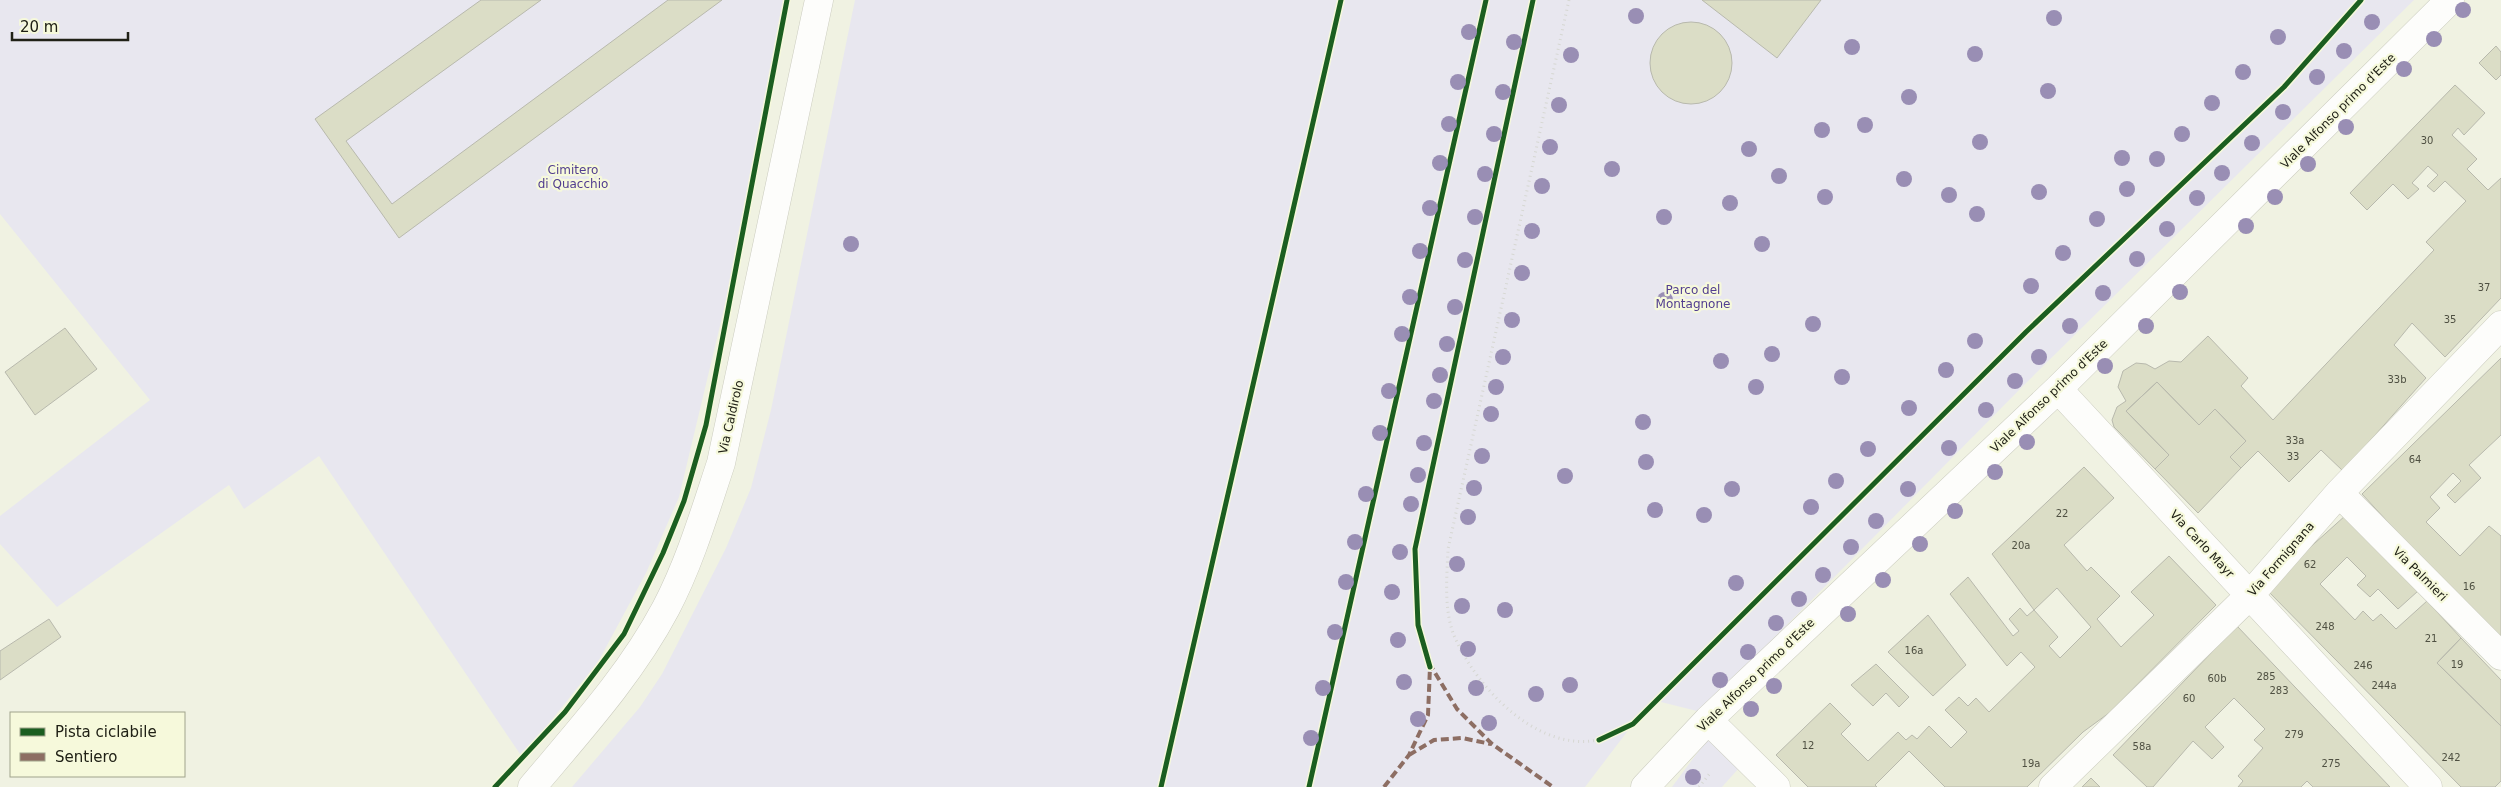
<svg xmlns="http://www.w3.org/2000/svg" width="2501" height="787" viewBox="0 0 2501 787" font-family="'DejaVu Sans',sans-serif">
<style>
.green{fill:#e8e7ef}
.building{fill:#dbddc6;stroke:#b8b9ad;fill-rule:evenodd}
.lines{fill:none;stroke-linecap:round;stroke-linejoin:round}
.street-casing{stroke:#cbccbf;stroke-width:29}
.secondary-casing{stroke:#cbccbf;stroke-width:29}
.path{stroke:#d6d7d2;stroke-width:3;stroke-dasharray:1 4;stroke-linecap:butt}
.street{stroke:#fdfdfb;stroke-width:28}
.secondary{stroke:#fdfdfb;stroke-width:28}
.quiet{stroke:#8d6e63;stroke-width:4;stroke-dasharray:8 4;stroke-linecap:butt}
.cycleway-casing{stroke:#f6f9db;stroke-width:8}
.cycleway{stroke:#1b5e20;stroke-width:5}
.tree{fill:#998eb4}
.labels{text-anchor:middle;stroke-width:4.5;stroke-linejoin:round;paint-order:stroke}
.number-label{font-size:10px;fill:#4f5042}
.street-label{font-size:12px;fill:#202116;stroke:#f6f9db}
.park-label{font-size:12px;fill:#513d8f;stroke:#f6f9db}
</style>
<rect width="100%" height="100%" fill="#f0f2e2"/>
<path class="green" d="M0,0H791L740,242L679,497L646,573L598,662L522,757L319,456L244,509L229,485L57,607L0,544V516L150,400L0,214Z
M855,0H2414L2024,385L1701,712L1657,701L1633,724L1585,787H572L640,707L662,674L726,548L751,488L771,410Z
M1709,737L1739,768L1722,787H1672Z"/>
<path class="building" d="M481,0H541L346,141L392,204L668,0H722L399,238L315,119Z
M1702,0H1821L1777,58Z
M1650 63a41 41 0 1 1 82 0a41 41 0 1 1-82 0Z
M2496,46L2501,52V75L2496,80L2479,63Z
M2455,85L2485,113L2464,135L2458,128L2452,135L2477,159L2467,169L2488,190L2501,178V298L2445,357L2412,323L2394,345L2426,378L2343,471L2321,450L2289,482L2258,451L2241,468L2230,457L2246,441L2215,409L2199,425L2157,382L2126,411L2169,455L2155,469L2114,427L2112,420L2117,407L2126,401L2118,387L2123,371L2136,363L2146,364L2155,369L2169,361L2181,362L2208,336L2248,378L2241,386L2273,420L2434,250L2426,242L2466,201L2445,181L2434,192L2427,186L2438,175L2428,166L2412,183L2419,189L2408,199L2393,184L2367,210L2350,193Z
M65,328L97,369L35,415L5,372Z
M2501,358V435L2469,465L2481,478L2455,503L2447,495L2461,481L2453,473L2430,497L2440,508L2426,522L2460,556L2489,526L2501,536V641L2471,612L2362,494Z
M2157,382L2199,425L2215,409L2246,441L2230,457L2241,468L2198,513L2155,469L2169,455L2126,411Z
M2084,467L2114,498L2064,545L2087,571L2091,567L2120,596L2097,619L2121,647L2154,615L2131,592L2169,556L2216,605L2109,713L2083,732L2027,787H1945L1909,751L1875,785L1877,787H1808L1776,755L1830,703L1851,724L1841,734L1868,761L1898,732L1906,740L1912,735L1917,739L1929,726L1951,748L1967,732L1945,710L1959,697L1968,706L1976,698L1989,712L2035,667L2021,652L2007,666L1950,594L1968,577L2013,636L2019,631L2009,619L2020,608L2027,616L2034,610L1992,554ZM2057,588L2091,627L2060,658L2049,646L2058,637L2034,610Z
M2346,515L2418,591L2398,609L2378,589L2370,597L2357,585L2366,576L2347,557L2320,584L2355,620L2363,611L2373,621L2381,614L2396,629L2427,601L2461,638L2437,663L2501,726V781L2495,787H2461L2265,588Z
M1928,615L1966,665L1933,696L1888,652Z
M49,619L61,637L0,680V651Z
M2237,626L2390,787H2313L2307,781L2301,787H2238L2243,781L2238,776L2263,748L2254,740L2265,729L2234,698L2205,727L2224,747L2212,759L2193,741L2153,787H2147L2113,755Z
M2461,638L2501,680V726L2437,663Z
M1876,664L1909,697L1899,707L1886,693L1873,706L1851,685Z
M2091,778L2100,787H2082Z"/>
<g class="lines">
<g class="street-casing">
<path id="street" d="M2058,389L2428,787
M2339,493L2501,656
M1708,720L1776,787
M1645,787L1708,720L2058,389L2450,0
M2053,787L2249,596L2339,493L2501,325"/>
</g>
<g class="secondary-casing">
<path id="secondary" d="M532,787C580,730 631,674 666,608C690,562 705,511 721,463L819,0"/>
</g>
<path class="path" d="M1569,0L1448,549C1447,577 1443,613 1456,640C1479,690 1538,752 1598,740C1610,737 1622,729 1633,724L2026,332L2284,87L2361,0
M1699,787L1711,772"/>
<use href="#street" class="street"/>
<use href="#secondary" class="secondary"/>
<path class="quiet" d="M1429,663L1457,709L1492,744L1553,787
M1409,755L1434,740L1462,738L1491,744
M1384,787L1409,755L1428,715L1430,667"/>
<g class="cycleway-casing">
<path id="cycleway" d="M1430,667L1418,625L1415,549L1533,0
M1599,740L1633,724L1657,700L2026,332L2284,87L2361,0
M495,787L565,712L624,634L663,553L684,501L706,425L787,0
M1161,787L1341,0
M1309,787L1486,0"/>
</g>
<use href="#cycleway" class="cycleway"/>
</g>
<g class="tree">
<circle cx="2463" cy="10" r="8"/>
<circle cx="1636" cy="16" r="8"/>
<circle cx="2054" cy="18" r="8"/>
<circle cx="2372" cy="22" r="8"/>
<circle cx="1469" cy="32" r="8"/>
<circle cx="2278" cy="37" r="8"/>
<circle cx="2434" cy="39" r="8"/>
<circle cx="1514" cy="42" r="8"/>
<circle cx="1852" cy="47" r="8"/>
<circle cx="2344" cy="51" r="8"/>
<circle cx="1975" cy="54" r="8"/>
<circle cx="1571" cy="55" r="8"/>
<circle cx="2404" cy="69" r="8"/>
<circle cx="2243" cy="72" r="8"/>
<circle cx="2317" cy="77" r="8"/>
<circle cx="1458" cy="82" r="8"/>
<circle cx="2048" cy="91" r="8"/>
<circle cx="1503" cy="92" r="8"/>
<circle cx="1909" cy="97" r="8"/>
<circle cx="2212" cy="103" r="8"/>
<circle cx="1559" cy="105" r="8"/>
<circle cx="2283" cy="112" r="8"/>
<circle cx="1449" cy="124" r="8"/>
<circle cx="1865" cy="125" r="8"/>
<circle cx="2346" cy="127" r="8"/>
<circle cx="1822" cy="130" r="8"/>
<circle cx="1494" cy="134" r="8"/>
<circle cx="2182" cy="134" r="8"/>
<circle cx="1980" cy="142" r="8"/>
<circle cx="2252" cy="143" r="8"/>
<circle cx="1550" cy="147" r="8"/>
<circle cx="1749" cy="149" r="8"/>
<circle cx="2122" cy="158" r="8"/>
<circle cx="2157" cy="159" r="8"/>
<circle cx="1440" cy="163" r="8"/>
<circle cx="2308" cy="164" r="8"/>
<circle cx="1612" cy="169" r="8"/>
<circle cx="2222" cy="173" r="8"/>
<circle cx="1485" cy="174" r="8"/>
<circle cx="1779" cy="176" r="8"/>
<circle cx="1904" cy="179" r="8"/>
<circle cx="1542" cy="186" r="8"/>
<circle cx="2127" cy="189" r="8"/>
<circle cx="2039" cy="192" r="8"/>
<circle cx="1949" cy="195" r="8"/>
<circle cx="1825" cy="197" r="8"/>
<circle cx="2275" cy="197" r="8"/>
<circle cx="2197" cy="198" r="8"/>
<circle cx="1730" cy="203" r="8"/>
<circle cx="1430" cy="208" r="8"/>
<circle cx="1977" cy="214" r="8"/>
<circle cx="1475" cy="217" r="8"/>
<circle cx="1664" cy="217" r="8"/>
<circle cx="2097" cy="219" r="8"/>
<circle cx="2246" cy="226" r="8"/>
<circle cx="2167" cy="229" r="8"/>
<circle cx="1532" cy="231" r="8"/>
<circle cx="851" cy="244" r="8"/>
<circle cx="1762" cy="244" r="8"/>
<circle cx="1420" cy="251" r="8"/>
<circle cx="2063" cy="253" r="8"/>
<circle cx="2137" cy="259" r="8"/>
<circle cx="1465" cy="260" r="8"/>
<circle cx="1522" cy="273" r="8"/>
<circle cx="2031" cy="286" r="8"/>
<circle cx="2180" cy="292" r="8"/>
<circle cx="2103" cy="293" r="8"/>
<circle cx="1410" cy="297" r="8"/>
<circle cx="1665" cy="300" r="8"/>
<circle cx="1455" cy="307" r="8"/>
<circle cx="1512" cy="320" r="8"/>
<circle cx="1813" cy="324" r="8"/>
<circle cx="2070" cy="326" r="8"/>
<circle cx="2146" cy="326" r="8"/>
<circle cx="1402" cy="334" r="8"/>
<circle cx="1975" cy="341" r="8"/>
<circle cx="1447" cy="344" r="8"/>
<circle cx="1772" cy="354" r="8"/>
<circle cx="1503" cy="357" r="8"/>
<circle cx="2039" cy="357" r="8"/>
<circle cx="1721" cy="361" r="8"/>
<circle cx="2105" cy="366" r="8"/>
<circle cx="1946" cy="370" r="8"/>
<circle cx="1440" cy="375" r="8"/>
<circle cx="1842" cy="377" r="8"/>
<circle cx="2015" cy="381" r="8"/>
<circle cx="1496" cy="387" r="8"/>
<circle cx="1756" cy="387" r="8"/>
<circle cx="1389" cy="391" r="8"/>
<circle cx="1434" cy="401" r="8"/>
<circle cx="1909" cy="408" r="8"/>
<circle cx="1986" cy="410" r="8"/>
<circle cx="1491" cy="414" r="8"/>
<circle cx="1643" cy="422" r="8"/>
<circle cx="1380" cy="433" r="8"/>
<circle cx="2027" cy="442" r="8"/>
<circle cx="1424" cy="443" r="8"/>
<circle cx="1949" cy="448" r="8"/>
<circle cx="1868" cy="449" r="8"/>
<circle cx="1482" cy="456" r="8"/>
<circle cx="1646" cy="462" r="8"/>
<circle cx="1995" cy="472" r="8"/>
<circle cx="1418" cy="475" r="8"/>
<circle cx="1565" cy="476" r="8"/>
<circle cx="1836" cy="481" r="8"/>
<circle cx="1474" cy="488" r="8"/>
<circle cx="1732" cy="489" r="8"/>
<circle cx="1908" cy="489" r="8"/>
<circle cx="1366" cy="494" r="8"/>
<circle cx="1411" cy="504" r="8"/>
<circle cx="1811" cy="507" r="8"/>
<circle cx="1655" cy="510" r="8"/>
<circle cx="1955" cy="511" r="8"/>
<circle cx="1704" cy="515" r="8"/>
<circle cx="1468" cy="517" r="8"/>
<circle cx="1876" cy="521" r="8"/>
<circle cx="1355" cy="542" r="8"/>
<circle cx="1920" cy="544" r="8"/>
<circle cx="1851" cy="547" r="8"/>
<circle cx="1400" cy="552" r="8"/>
<circle cx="1457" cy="564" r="8"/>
<circle cx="1823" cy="575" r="8"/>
<circle cx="1883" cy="580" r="8"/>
<circle cx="1346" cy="582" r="8"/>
<circle cx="1736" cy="583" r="8"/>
<circle cx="1392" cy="592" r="8"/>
<circle cx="1799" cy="599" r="8"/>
<circle cx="1462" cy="606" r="8"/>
<circle cx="1505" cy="610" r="8"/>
<circle cx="1848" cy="614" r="8"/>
<circle cx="1776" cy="623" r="8"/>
<circle cx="1335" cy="632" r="8"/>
<circle cx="1398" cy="640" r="8"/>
<circle cx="1468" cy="649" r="8"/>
<circle cx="1748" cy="652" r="8"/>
<circle cx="1720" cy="680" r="8"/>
<circle cx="1404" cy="682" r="8"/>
<circle cx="1570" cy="685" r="8"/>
<circle cx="1774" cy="686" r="8"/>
<circle cx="1323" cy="688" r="8"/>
<circle cx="1476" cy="688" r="8"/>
<circle cx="1536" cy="694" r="8"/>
<circle cx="1751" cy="709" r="8"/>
<circle cx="1418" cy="719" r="8"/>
<circle cx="1489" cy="723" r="8"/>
<circle cx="1311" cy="738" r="8"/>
<circle cx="1693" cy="777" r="8"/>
</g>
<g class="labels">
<g class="number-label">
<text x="2427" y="144">30</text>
<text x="2484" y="291">37</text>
<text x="2450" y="323">35</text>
<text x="2397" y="383">33b</text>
<text x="2295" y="444">33a</text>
<text x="2293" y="460">33</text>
<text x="2415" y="463">64</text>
<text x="2062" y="517">22</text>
<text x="2021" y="549">20a</text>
<text x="2310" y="568">62</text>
<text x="2469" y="590">16</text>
<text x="2325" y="630">248</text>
<text x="2431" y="642">21</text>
<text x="1914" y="654">16a</text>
<text x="2457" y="668">19</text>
<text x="2363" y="669">246</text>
<text x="2266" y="680">285</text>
<text x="2217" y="682">60b</text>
<text x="2384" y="689">244a</text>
<text x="2279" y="694">283</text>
<text x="2189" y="702">60</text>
<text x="2294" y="738">279</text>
<text x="1808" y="749">12</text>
<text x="2142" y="750">58a</text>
<text x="2451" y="761">242</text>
<text x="2031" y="767">19a</text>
<text x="2331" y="767">275</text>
</g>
<g class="street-label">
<text transform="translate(2338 111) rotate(-45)" y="4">Viale Alfonso primo d'Este</text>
<text transform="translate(2049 396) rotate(-44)" y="4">Viale Alfonso primo d'Este</text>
<text transform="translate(731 417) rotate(-77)" y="4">Via Caldirolo</text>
<text transform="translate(2202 544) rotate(47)" y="4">Via Carlo Mayr</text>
<text transform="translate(2281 559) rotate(-49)" y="4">Via Formignana</text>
<text transform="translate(2420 574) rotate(45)" y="4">Via Palmieri</text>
<text transform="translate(1756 675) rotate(-44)" y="4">Viale Alfonso primo d'Este</text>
</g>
<g class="park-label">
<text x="573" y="174">Cimitero<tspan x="573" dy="14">di Quacchio</tspan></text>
<text x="1693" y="294">Parco del<tspan x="1693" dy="14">Montagnone</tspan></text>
</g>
</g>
<rect x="10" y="712" width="175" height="65" fill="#f6f9db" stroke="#a0a38c"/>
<rect x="20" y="728" width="25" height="8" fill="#1b5e20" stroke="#a0a38c"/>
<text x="55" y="737" font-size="15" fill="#202116">Pista ciclabile</text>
<rect x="20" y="753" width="25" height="8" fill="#8d6e63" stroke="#a0a38c"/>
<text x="55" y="762" font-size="15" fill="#202116">Sentiero</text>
<path d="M12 32v8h116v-8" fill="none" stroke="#202116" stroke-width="2.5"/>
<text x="20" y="32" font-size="15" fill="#202116" stroke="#f6f9db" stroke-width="4" paint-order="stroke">20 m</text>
</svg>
